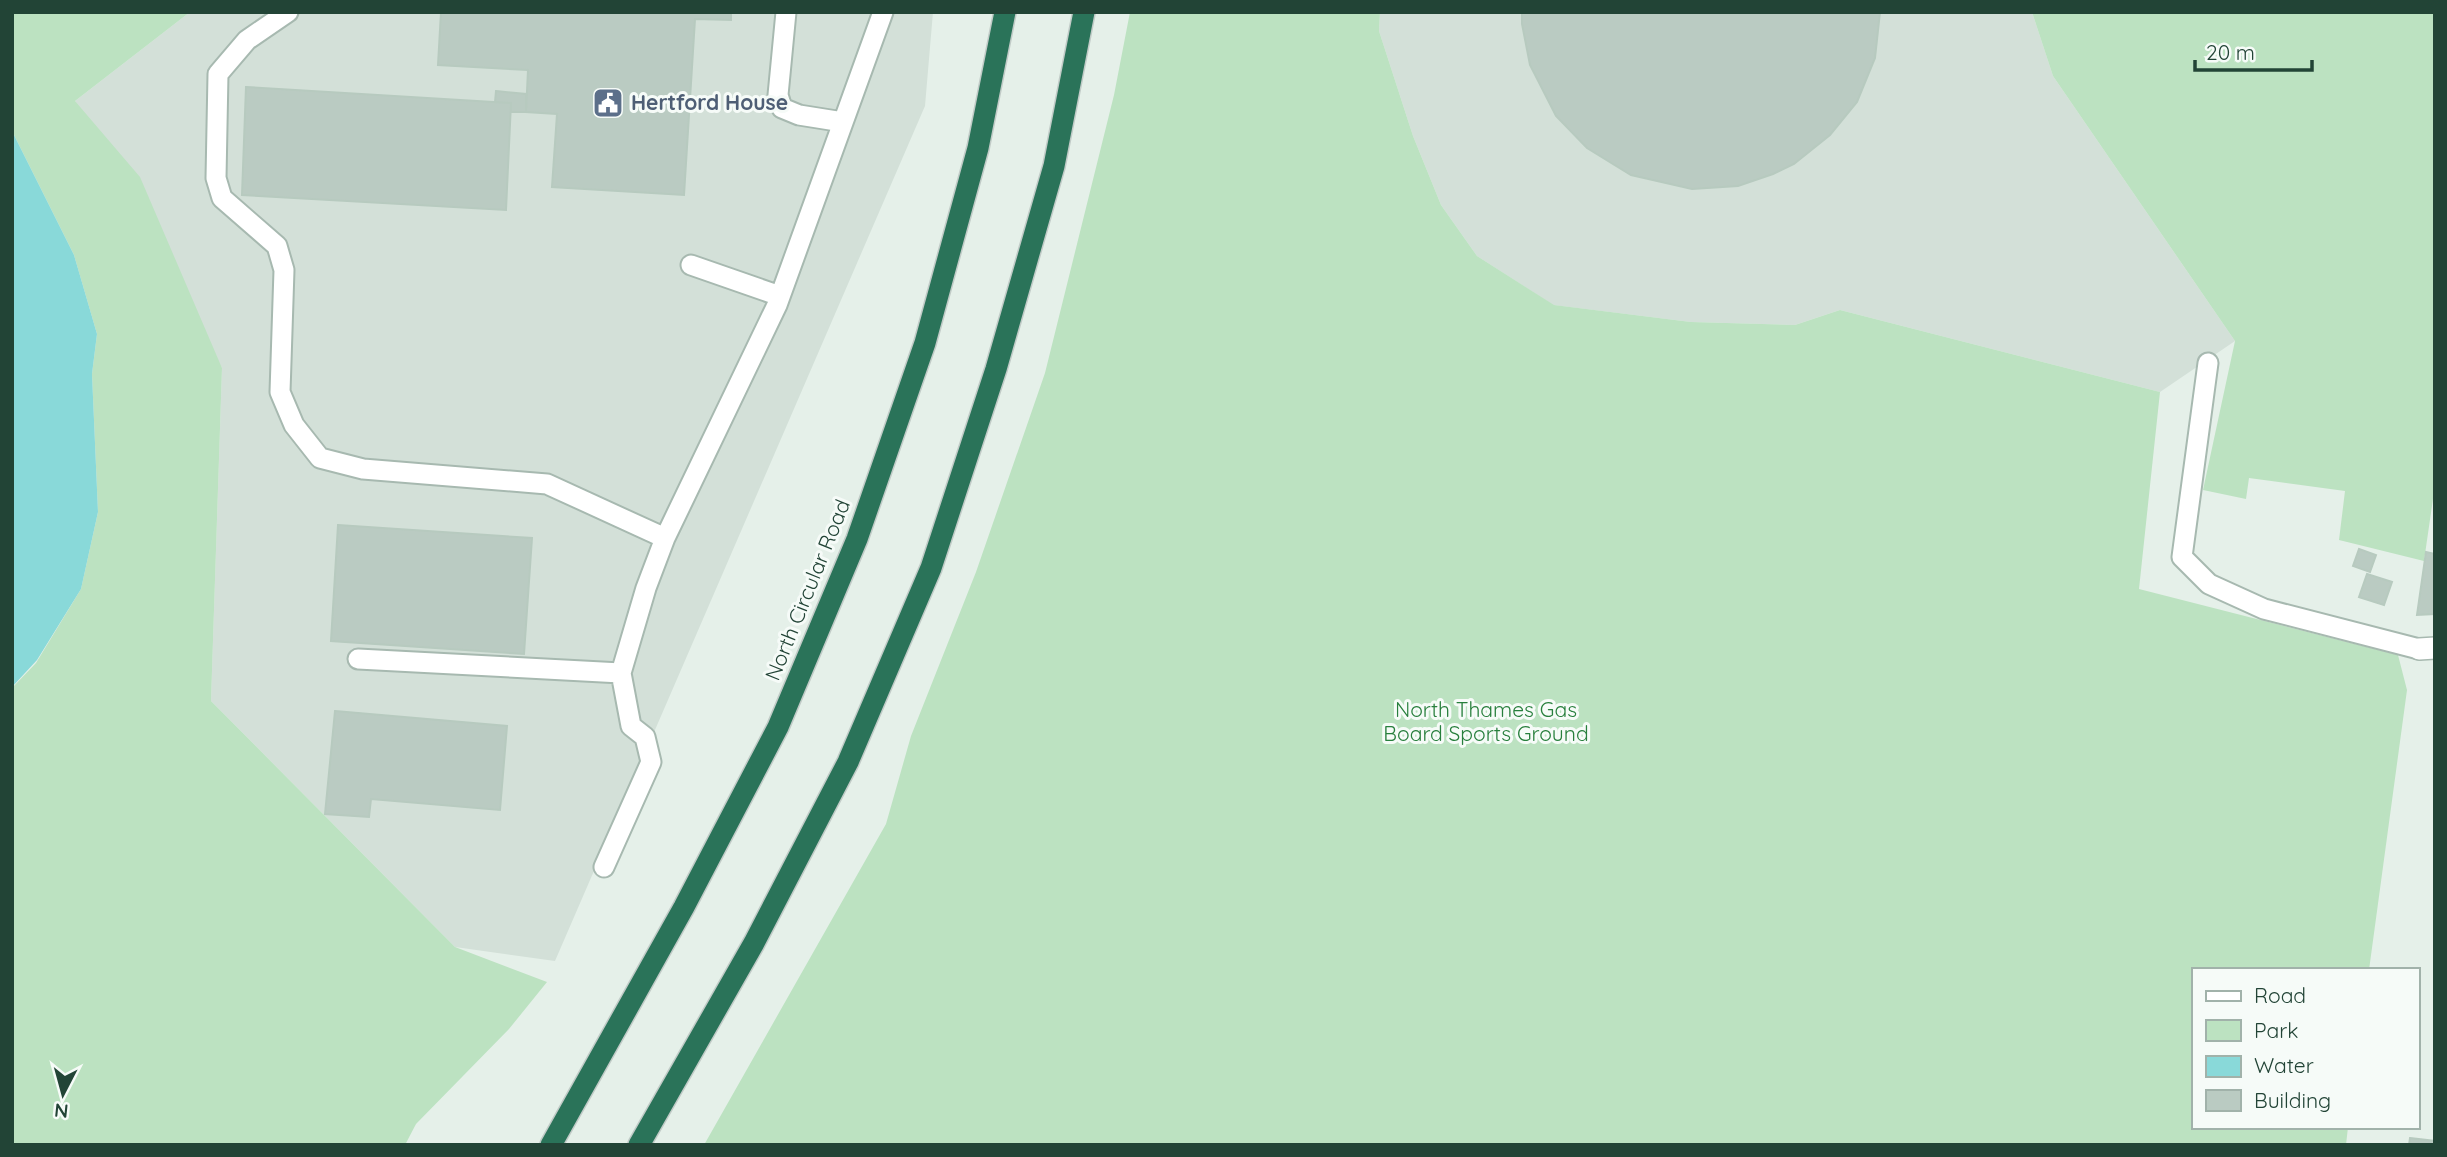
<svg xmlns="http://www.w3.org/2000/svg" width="2447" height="1157" viewBox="0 0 2447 1157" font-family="Quicksand,sans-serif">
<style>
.built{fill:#d3e0d8}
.green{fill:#bce2c1}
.water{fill:#89d9d9}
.building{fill:#bacbc2;stroke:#b7cabf;stroke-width:2}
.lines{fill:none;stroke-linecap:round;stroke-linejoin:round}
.lane-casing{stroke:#a7b9b0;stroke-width:23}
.street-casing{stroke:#a7b9b0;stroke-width:24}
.highway-casing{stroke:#c1cbc7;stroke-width:24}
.lane{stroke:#fff;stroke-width:19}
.street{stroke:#fff;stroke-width:21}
.highway{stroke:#2a7359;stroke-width:21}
.labels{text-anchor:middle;stroke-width:6;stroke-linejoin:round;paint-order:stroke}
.service-label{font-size:21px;font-weight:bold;fill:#4e5e75;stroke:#f6fbf8;text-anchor:start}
.street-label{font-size:21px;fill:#224436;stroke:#f6fbf8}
.park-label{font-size:21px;fill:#277f3c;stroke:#f6fbf8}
</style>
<rect width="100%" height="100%" fill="#e5f0e9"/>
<path class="built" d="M190,12H933L925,106L555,961L455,947L211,701L222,368L75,101Z
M1380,12H2032L2053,76L2235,341L2160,392L1840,310L1795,325L1691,322L1553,305L1477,256L1441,205L1413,136L1379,31Z"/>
<path class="green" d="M12,12H190L75,101L140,177L222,368L211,701L455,947L547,982L509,1029L416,1124L405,1145H12V688L36,663L81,589L98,512L92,374L97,334L74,255L12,131Z
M1130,12H1380L1379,31L1413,136L1441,205L1477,256L1554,305L1691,322L1795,325L1840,310L2160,392L2139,589L2398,655L2407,690L2369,970H2193V1127H2348L2346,1145H704L886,824L911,736L976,572L1045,373L1114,95Z
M2032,12H2435V485L2424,561L2339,540L2345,491L2249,478L2246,499L2203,490L2235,341L2053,76Z"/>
<path class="water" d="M12,131L74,255L97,334L92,374L98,512L81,589L37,660L12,687Z"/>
<path class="building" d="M441,12H731V20L695,19L684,195L552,187L557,114L526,112L528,70L438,65Z
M1522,12H1880L1875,58L1857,102L1830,135L1794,164L1773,174L1738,186L1692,189L1631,175L1587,148L1556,116L1530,65L1522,24Z
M246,87L511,103L506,210L242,195Z
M496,91L526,94V112H511V103L495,102Z
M338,525L532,538L524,654L331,641Z
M2359,549L2376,555L2370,572L2353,566Z
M2426,552L2435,554V614L2417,615Z
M2367,574L2392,582L2384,605L2359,597Z
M335,711L507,726L500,810L371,799L369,817L325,814Z
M2410,1138L2435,1141V1145H2409Z"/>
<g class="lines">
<g class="lane-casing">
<path id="lane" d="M288,12L247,40L218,74L216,178L222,198L277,246L284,270L280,392L294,425L320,458L363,469L547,484L665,538L777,305L883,12
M786,12L778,95L782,108L799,115L843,122
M691,265L780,296
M2208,363L2182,557L2209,584L2264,609L2419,649
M358,659L621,673
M604,867L651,762L645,737L631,726L621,673L646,588L665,538"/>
</g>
<g class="street-casing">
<path id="street" d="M2419,649L2435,648"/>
</g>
<g class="highway-casing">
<path id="highway" d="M551,1145L684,907L778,727L857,539L925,343L978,148L1005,12
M639,1145L754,943L848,762L931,568L996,369L1054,166L1084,12"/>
</g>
<use href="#lane" class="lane"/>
<use href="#street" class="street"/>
<use href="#highway" class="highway"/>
</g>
<defs>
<g id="civic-square" transform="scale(1.575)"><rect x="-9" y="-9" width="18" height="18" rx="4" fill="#5c6f8a" stroke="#f6fbf8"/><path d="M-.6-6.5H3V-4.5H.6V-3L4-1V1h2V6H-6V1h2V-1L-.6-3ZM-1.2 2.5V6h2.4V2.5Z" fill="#fff"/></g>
</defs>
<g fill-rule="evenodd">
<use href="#civic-square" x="608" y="103"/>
</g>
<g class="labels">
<g class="service-label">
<text x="631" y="110">Hertford House</text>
</g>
<g class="street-label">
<text transform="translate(808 590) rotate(-68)" y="7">North Circular Road</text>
</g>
<g class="park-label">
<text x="1486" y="717">North Thames Gas<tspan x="1486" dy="24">Board Sports Ground</tspan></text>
</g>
</g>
<rect width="2447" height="1157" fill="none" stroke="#224436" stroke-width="28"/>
<rect x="2192" y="968" width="228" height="161" fill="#f6fbf8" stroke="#a1b2aa" stroke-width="2"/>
<rect x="2206" y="991" width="35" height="10" fill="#ffffff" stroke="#a1b2aa" stroke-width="2"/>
<text x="2254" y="1003" font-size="21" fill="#224436">Road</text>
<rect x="2206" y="1020" width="35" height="21" fill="#bce2c1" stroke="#a1b2aa" stroke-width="2"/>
<text x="2254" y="1038" font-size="21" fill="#224436">Park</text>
<rect x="2206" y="1056" width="35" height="21" fill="#89d9d9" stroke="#a1b2aa" stroke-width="2"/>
<text x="2254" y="1073" font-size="21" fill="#224436">Water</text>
<rect x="2206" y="1090" width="35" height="21" fill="#bacbc2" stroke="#a1b2aa" stroke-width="2"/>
<text x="2254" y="1108" font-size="21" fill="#224436">Building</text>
<g transform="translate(63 1094) rotate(186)" stroke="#f6fbf8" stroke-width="5" paint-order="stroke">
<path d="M0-5L12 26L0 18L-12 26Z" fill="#224436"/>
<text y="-10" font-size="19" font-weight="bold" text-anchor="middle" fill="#224436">N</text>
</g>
<path d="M2195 60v10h117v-10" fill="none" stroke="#224436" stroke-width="3.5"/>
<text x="2206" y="60" font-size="21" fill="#224436" stroke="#f6fbf8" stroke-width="5" paint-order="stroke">20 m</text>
</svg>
